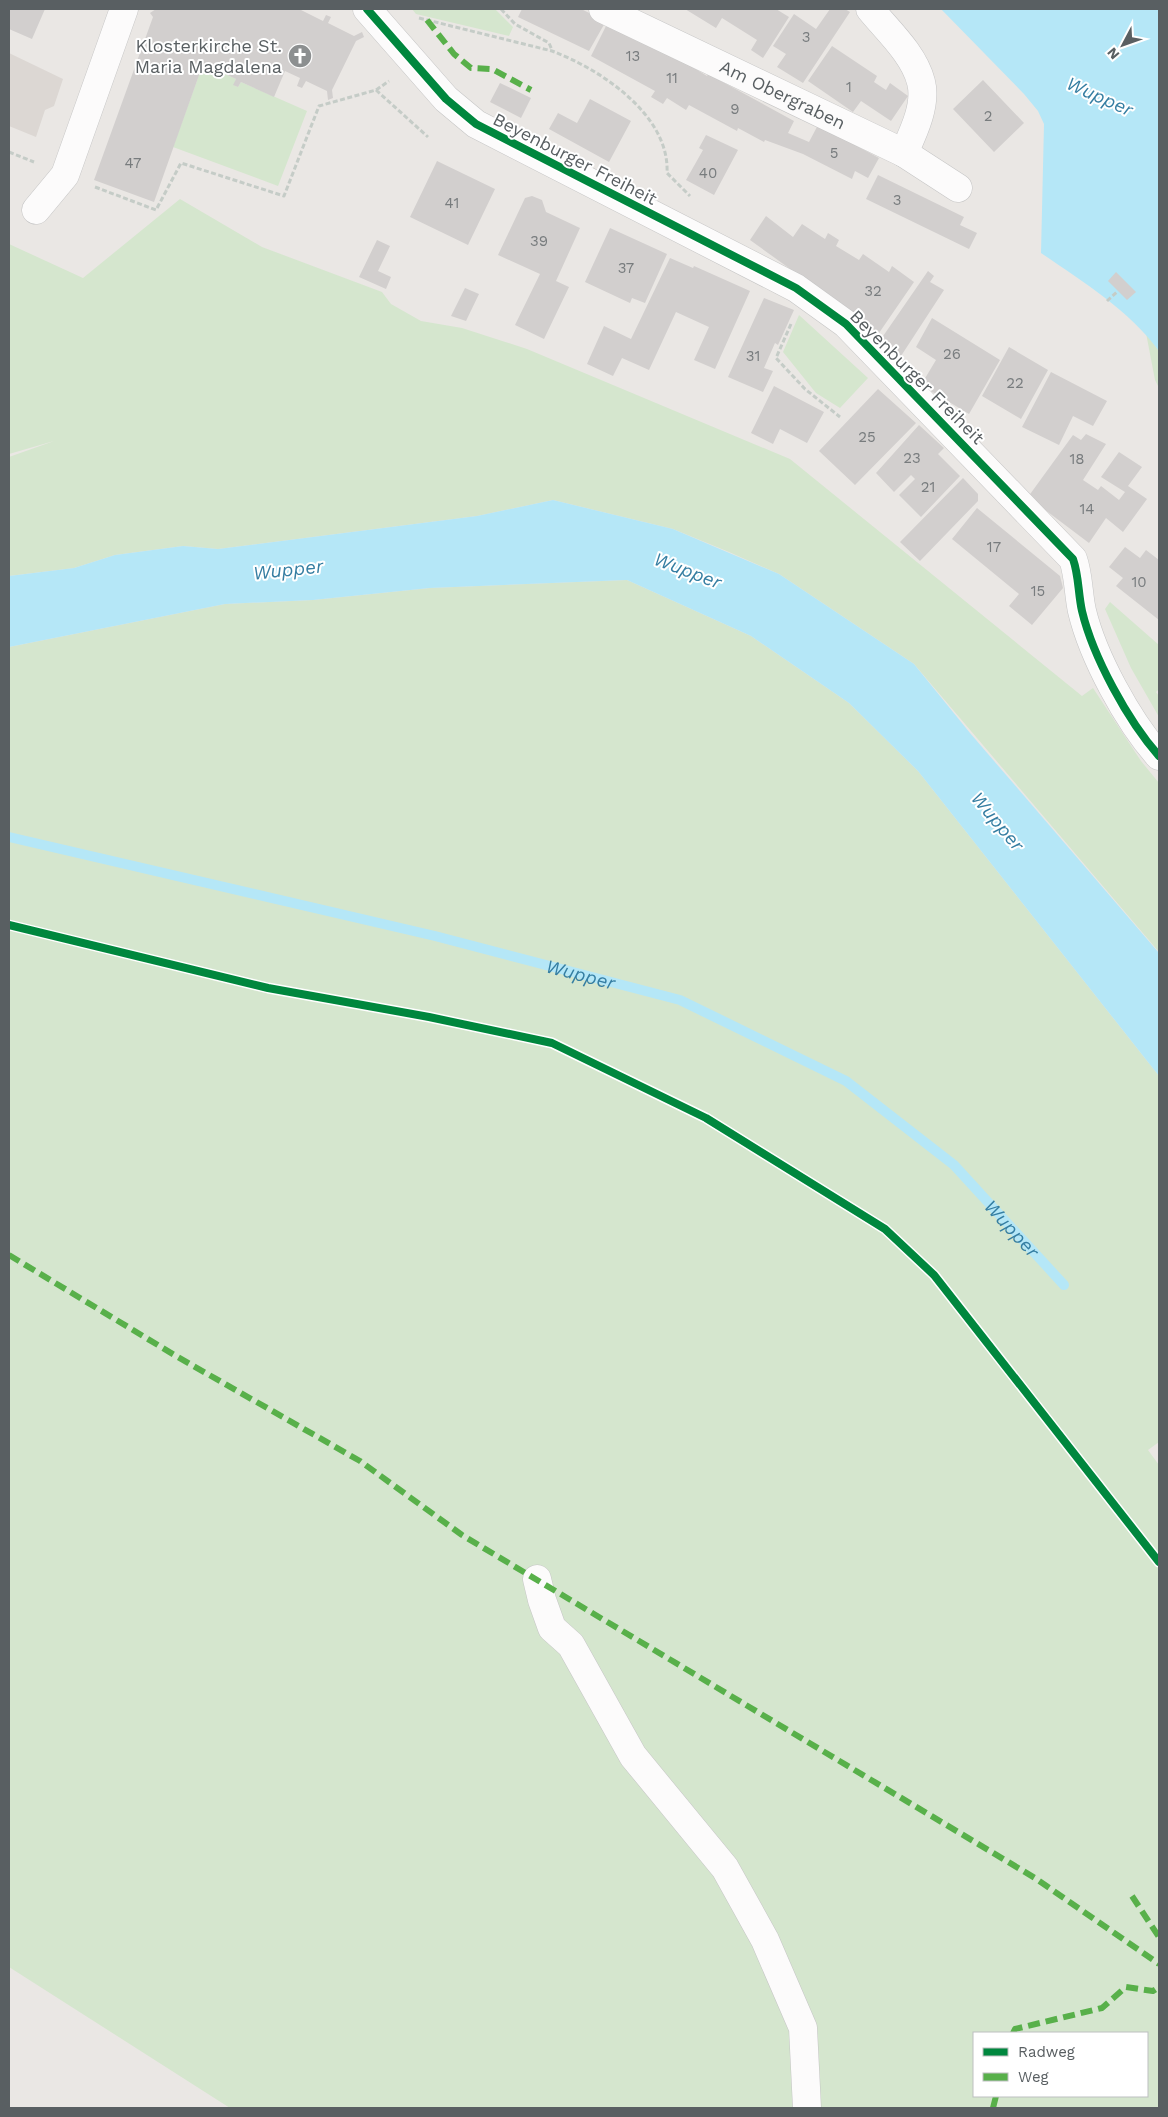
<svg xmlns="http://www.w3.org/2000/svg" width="1168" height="2117" viewBox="0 0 1168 2117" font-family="'Work Sans',sans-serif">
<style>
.education{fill:#dcd7d3}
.green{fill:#d5e6ce;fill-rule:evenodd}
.water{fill:#b5e7f7}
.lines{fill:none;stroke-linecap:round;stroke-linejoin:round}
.stream{stroke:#b5e7f7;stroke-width:10}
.building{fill:#d2cfce}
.minor-casing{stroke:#c5c5c5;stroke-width:29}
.path{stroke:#c5ccc7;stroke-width:3;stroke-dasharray:5 2.5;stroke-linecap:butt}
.minor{stroke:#fcfbfb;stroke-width:28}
.quiet{stroke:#58b04a;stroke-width:6;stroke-dasharray:12 6;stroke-linecap:butt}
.cycleway-casing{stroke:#fff;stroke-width:11}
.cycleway{stroke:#00873e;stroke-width:8}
.labels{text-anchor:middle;stroke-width:4;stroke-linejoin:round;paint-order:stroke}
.number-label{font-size:15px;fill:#787c7e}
.poi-label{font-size:18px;fill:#595f62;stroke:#fff;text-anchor:end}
.street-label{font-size:18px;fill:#595f62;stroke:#fff}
.water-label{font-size:19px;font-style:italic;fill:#357ea2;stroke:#fff}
</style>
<rect width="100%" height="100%" fill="#eae7e4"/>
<path class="education" d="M9,53L63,79L54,106L45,110L36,137L9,126Z"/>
<path class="green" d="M412,9H495L513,27L509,36L416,14Z
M203,64L236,79L234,85L238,87L241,82L307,111L278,186L173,147Z
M180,199L262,247L382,292L391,304L421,321L462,328L527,349L790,459L1082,696L1093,688L1141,761L1159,783V952L914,664L779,574L729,552L673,529L553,500L477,516L218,549L183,546L115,555L74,568L9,576V457L54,441L9,454V244L83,278Z
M799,315L868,378L840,408L816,393L783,352Z
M1146,333L1159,351V388L1155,380Z
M627,580L751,636L849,703L918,771L1159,1076V1442L1148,1450L1159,1465V2108H230L9,1967V647L225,604L313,600L430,588ZM974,2033H1147V2096H974Z
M1110,602L1159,645V689L1156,692L1159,696V717L1131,668L1105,609Z"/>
<path class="water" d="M941,9H1159V351C1129,310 1083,282 1041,253L1044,124L1038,111L1024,94Z
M553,500L673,529L779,574L914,664L970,733L1159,953V1076L918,771L849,703L751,636L627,580L430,588L313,600L225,604L9,647V576L74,568L115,555L183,546L218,549L477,516Z"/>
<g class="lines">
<path class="stream" id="s1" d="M9,837L435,936L680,1000L846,1081L954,1165L1064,1285"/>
</g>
<path class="building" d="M9,9H45L32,39L9,29Z
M156,9H299L323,21L326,15L331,17L328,23L354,36L362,32L364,37L356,41L332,90L333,98L328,100L327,91L306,81L302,88L297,86L300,78L285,71L274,97L241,82L238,87L233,85L236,79L203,64L154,202L94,180L153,17L150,13Z
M522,9H581L606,21L589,51L518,17Z
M685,9H776L789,17L763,58L751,50L757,40L722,18L716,28Z
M830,9H845L850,12L803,83L777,67L786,54L773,46L794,14L816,29Z
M608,22L657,45L707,76L708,74L794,121L788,133L809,142L818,125L879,158L868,178L855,171L852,179L803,154L765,140L764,142L738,128L737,131L689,105L686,110L667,98L663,104L651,97L655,91L591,56Z
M832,46L877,76L874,82L886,90L890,83L908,96L891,121L861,101L853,112L808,81Z
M983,80L1024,123L994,152L953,109Z
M500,83L531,98L521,118L490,102Z
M590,99L631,121L609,162L549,129L558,113L577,123Z
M706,135L738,150L714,195L686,180L703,150L699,148Z
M437,161L495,189L468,245L410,217Z
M878,175L964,217L960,225L977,233L969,249L866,199Z
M532,196L542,200L546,212L580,228L556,281L569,287L544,339L515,325L540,274L498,255L525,198Z
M766,216L793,237L802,224L825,239L828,233L839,240L836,246L859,260L863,254L889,272L892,266L914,282L879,333L750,240Z
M610,228L667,254L645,303L632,298L630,303L585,282Z
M377,240L390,246L378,271L391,277L386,289L359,277Z
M670,258L693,268L694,266L750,291L715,369L694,360L709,327L676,312L649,370L622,358L613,376L587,364L604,326L631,339Z
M928,271L934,276L930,282L944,290L901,356L879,342Z
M1116,272L1136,292L1127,300L1108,281Z
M465,288L479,294L466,321L451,316Z
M764,298L794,310L778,345L775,343L764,368L773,371L763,392L728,377Z
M932,318L1000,360L969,414L921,385L936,360L916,347Z
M1009,347L1048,370L1021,419L982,396Z
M1051,372L1107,401L1093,426L1073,416L1059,445L1022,427Z
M774,386L824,412L807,443L780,429L773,444L751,433Z
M878,389L916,423L855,485L819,451Z
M919,425L944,448L938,454L960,476L921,517L899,495L915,479L911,475L894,492L876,473Z
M1086,434L1106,444L1083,480L1098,490L1101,486L1119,500L1125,492L1101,477L1119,452L1142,467L1128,486L1147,499L1123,532L1106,518L1089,543L1028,497L1073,435L1081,440Z
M963,478L978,494V501L920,561L900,542Z
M977,508L1060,576L1063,588L1032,625L1009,606L1019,594L952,539Z
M1125,547L1140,558L1146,550L1159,560V620L1116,586L1123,578L1109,567Z"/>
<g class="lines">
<g class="minor-casing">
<g id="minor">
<path d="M367,9L446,99L476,124L796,288L846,324L1073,559C1079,576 1078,593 1082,611C1093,657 1128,721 1159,756"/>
<path id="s2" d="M603,9L904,153L958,188"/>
<path d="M870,9C887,30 914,54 921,82C927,105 913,133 904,153"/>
<path d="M36,210L65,175L124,9"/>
<path d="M537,1579L542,1600L552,1628L571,1645L633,1756L725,1868L765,1940L803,2028L807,2108"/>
</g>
</g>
<path class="path" d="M501,9L515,24L549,43L552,50
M419,18L552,51C600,69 670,115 667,173L690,196
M376,90L428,137
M9,152L34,162
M95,187L156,210L181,163L284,196L319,106L376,90L389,81
M1107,301L1118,291
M791,324L776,358L805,389L840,417"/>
<use href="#minor" class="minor"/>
<path class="quiet" d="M427,20L454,54L471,68L492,69L531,90
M9,1255L176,1356L360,1461L462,1535L1035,1878L1159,1964
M1132,1896L1159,1937
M1013,2033L1015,2029L1102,2008L1126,1987L1153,1991L1159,1987
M993,2108L996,2096"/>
<g class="cycleway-casing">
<path id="cycleway" d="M367,9L446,99L476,124L796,288L846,324L1073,559C1079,576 1078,593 1082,611C1093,657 1128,721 1159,756
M9,925L268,988L429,1017L552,1043L706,1118L885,1229L934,1275L1159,1562"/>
</g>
<use href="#cycleway" class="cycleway"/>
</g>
<defs>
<g id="church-disc" transform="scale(1.25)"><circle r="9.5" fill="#8c8f90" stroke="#fff"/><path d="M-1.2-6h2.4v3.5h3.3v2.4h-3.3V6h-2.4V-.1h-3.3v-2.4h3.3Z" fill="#fff"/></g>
</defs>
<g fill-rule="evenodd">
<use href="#church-disc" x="300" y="56"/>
</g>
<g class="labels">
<g class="number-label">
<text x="806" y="42">3</text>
<text x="633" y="61">13</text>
<text x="672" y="83">11</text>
<text x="849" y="92">1</text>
<text x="735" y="114">9</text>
<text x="988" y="121">2</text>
<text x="834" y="158">5</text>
<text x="133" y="168">47</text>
<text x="708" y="178">40</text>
<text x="897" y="205">3</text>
<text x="452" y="208">41</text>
<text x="539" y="246">39</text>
<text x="626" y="273">37</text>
<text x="873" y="296">32</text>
<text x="952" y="359">26</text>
<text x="753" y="361">31</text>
<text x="1015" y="388">22</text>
<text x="867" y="442">25</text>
<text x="912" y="463">23</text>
<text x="1077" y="464">18</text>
<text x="928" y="492">21</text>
<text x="1087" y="514">14</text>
<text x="994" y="552">17</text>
<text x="1139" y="587">10</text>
<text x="1038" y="596">15</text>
</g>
<g class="poi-label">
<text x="282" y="52">Klosterkirche St.<tspan x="282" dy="21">Maria Magdalena</tspan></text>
</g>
<g class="street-label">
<text dy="6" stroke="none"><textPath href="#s2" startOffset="199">Am Obergraben</textPath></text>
<text transform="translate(575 159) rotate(27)" y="6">Beyenburger Freiheit</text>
<text transform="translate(917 377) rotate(45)" y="6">Beyenburger Freiheit</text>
</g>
<g class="water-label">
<text transform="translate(1100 96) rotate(24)" y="7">Wupper</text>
<text transform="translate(288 569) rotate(-6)" y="7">Wupper</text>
<text transform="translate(688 570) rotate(21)" y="7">Wupper</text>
<text transform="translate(998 821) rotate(50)" y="7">Wupper</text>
<text dy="7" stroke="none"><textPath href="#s1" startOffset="588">Wupper</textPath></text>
<text dy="7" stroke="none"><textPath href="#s1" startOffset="1098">Wupper</textPath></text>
</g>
</g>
<rect width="1168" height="2117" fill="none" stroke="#595f62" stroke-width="20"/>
<rect x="973" y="2032" width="175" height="65" fill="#ffffff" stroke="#bdbfc0"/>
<rect x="983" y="2048" width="25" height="8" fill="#00873e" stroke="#bdbfc0"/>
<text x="1018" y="2057" font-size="15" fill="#595f62">Radweg</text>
<rect x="983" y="2073" width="25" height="8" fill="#58b04a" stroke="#bdbfc0"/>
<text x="1018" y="2082" font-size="15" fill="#595f62">Weg</text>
<g transform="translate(1123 45) rotate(229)" stroke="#ffffff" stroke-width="4" paint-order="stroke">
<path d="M0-4L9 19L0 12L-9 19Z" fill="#595f62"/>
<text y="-8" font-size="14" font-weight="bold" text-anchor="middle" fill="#595f62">N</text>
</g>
</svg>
